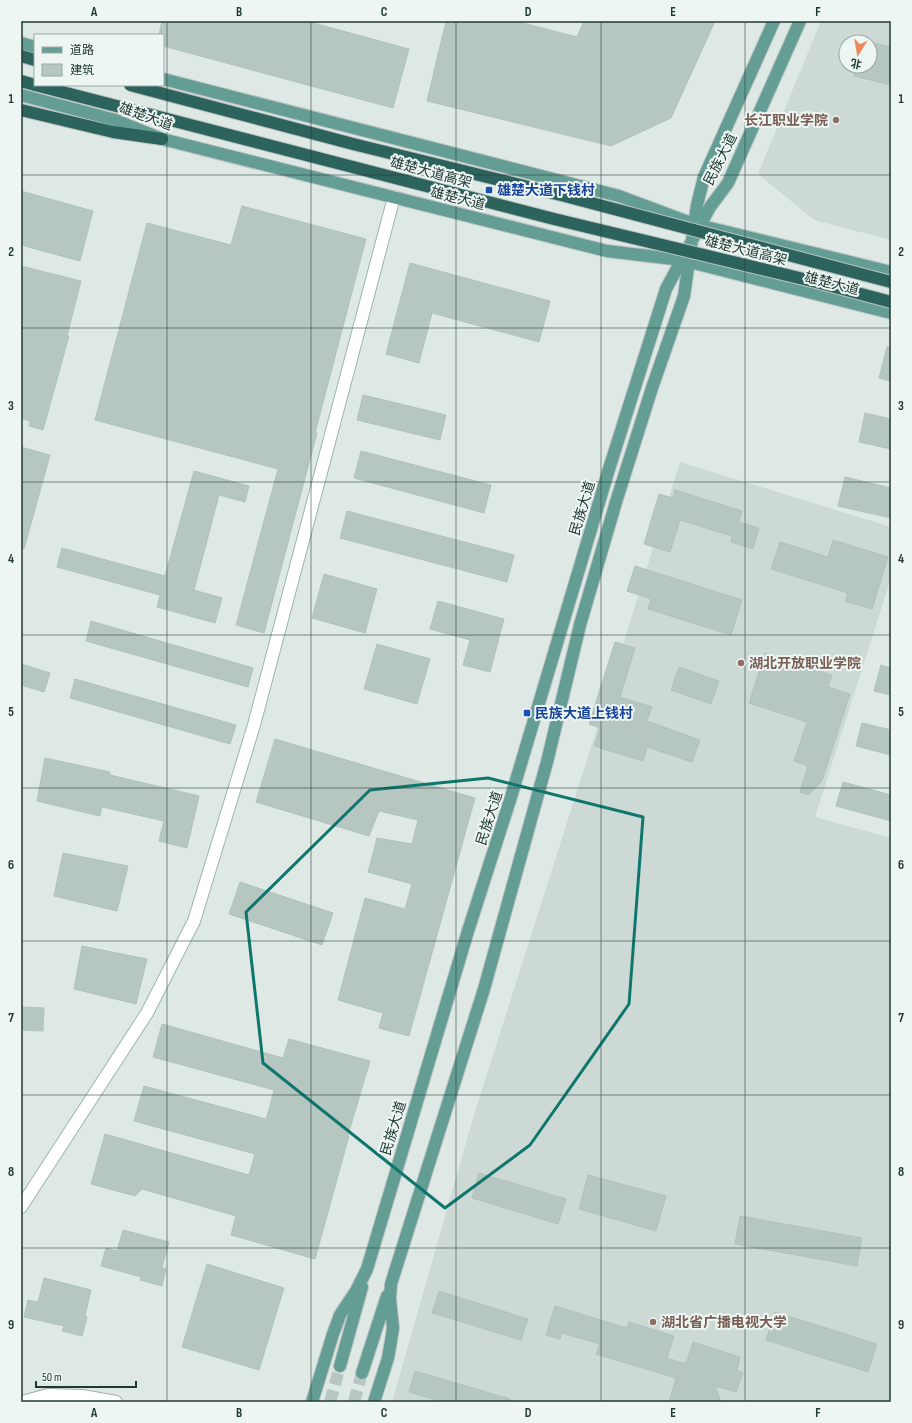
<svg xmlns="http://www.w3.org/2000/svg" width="912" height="1423" viewBox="0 0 912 1423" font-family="'Sofia Sans Condensed','Noto Sans SC',sans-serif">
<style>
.built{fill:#ccd9d4;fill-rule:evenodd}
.building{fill:#b6c6c1;stroke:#b1c2bd}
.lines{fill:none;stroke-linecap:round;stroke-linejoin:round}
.primary-tunnel{stroke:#b8c6c2;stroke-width:12;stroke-dasharray:12 6;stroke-linecap:butt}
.street-casing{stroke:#a1b0ac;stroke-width:14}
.secondary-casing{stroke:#9eb4ae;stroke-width:14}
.primary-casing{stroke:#bcc3c2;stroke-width:14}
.highway-casing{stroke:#bcc3c2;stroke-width:14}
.street{stroke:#fff;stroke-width:12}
.secondary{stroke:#fff;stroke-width:12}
.primary{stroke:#649d94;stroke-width:12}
.highway{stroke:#2d635d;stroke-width:12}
.highway-bridge-casing{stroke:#bcc3c2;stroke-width:14;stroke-linecap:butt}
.highway-bridge{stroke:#2d635d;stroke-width:12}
.marked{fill:none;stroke:#0f766e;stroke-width:3;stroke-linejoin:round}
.grid{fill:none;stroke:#203834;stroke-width:1;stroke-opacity:0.55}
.education-dot{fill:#8d6e63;stroke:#eef6f3;stroke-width:1.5}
.transit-dot{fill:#1a4fb4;stroke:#eef6f3;stroke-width:1.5}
.labels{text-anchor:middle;stroke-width:4;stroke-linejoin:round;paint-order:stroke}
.street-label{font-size:14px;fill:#203834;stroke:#eef6f3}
.education-label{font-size:14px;font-weight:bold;fill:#785e54;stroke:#eef6f3;text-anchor:start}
.transit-label{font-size:14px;font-weight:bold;fill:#164399;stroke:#eef6f3;text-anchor:start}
.neatline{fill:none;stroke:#203834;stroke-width:1.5}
.grid-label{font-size:13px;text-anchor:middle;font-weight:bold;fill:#203834}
</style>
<rect width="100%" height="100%" fill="#dee9e5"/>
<path class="built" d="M821,21H891V240L814,220L758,174ZM846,42H870V66H846Z
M680,462L891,527V578L815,817L891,838V1402H392L473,1118L591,747Z"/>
<path class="building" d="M162,21H306L409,49L393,108L163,46V35H159Z
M446,21H515L577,37L584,21H715L671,118L611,146L427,101Z
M870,42L891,47V85L854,76L856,66H870Z
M21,191L93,211L80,261L21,245Z
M242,206L366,239L315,433H317L264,633L236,625L278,469L95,420L147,223L231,245Z
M410,263L550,301L539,342L432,313L419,363L386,354Z
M21,266L81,281L67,336H69L43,430L29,426L30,421L21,418Z
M887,347H891V381L879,378Z
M363,395L446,415L440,440L357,420Z
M865,413L891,419V449L859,442Z
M21,447L50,455L24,549L21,548Z
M361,451L491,485L484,513L354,478Z
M194,471L249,486L245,502L219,495L194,590L222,598L215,623L157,607L160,595L57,567L62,548L165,576Z
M845,477L891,488V518L838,506Z
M675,490L742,511L739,522L759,528L753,549L731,542L732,536L680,520L670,552L644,544L659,494L673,498Z
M347,511L514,555L507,582L340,538Z
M833,540L888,557L872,609L845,601L848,593L771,569L780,542L828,557Z
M635,566L742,600L731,635L648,609L651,599L627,591Z
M324,574L377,589L365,633L312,618Z
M438,601L504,619L490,672L463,665L470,640L430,629Z
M91,621L253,668L248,687L86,641Z
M615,642L635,648L620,697L652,707L647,721L700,740L692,762L647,747L643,761L594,746L600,728L589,724Z
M377,644L430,659L417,704L364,689Z
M765,653L832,675L828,687L850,694L822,781L808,795L800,792L808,766L794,761L807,722L749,703Z
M21,664L50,673L44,692L21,685Z
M881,665L891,668V695L874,691Z
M679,667L719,681L711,704L671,690Z
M75,679L236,725L230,744L70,698Z
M862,723L891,730V755L856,746Z
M275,739L475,798L409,1036L379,1028L383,1013L338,1000L365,898L405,909L412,884L368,872L377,838L412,844L418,820L379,811L369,836L256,802Z
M45,758L110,772V775L199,796L187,848L159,841L164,821L102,807L100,816L37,801Z
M843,782L891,795V821L836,806Z
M63,853L128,866L117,911L54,896Z
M240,882L333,913L322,945L229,914Z
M82,946L147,959L136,1004L74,989Z
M21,1007L44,1008L43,1031L21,1030Z
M162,1024L283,1058L289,1039L370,1061L348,1135L349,1136L315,1259L231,1235L236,1216L142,1189L135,1196L91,1184L105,1134L249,1175L255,1154L134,1121L144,1086L266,1119L268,1113L274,1090L153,1057Z
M479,1173L566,1199L558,1224L472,1198Z
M588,1175L666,1196L656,1231L579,1209Z
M740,1216L862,1238L857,1266L735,1244Z
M123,1230L169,1242L162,1267L166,1269L162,1286L140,1280L141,1277L101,1266L106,1248L117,1251Z
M207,1264L284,1288L259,1370L182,1347Z
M44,1278L91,1290L85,1316L87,1317L82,1336L62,1331L64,1326L24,1317L28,1300L38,1302Z
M439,1291L528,1319L521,1340L432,1313Z
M555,1306L627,1328L629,1322L674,1336L667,1358L686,1364L693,1342L740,1357L737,1370L743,1373L736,1392L715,1386L721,1402H669L676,1378L596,1354L600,1344L562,1333L560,1339L546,1335Z
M775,1312L877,1344L868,1372L766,1340Z
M415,1371L510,1399V1402H443L409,1392Z"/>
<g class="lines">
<path class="primary-tunnel" d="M330,1402L340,1366
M354,1402L362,1373"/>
<g class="street-casing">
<path id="street" d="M22,1402L48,1395L82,1396L116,1402"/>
</g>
<g class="secondary-casing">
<path id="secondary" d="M21,1207L147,1013L194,921L254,725L394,197"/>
</g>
<g class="primary-casing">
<path id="primary" d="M21,43L35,47
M163,79L619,196L694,224L891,272
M21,95L115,120L162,139L607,251L682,260L891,313
M340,1366L362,1287
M362,1373L387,1296
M312,1402L333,1334L340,1315L356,1291L367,1269L468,931L511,797L609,469L666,289L710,207L728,183L800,21
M374,1402L388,1358L391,1341L393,1328L390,1299L391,1284L484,989L547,762L580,625L616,502L652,388L684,296L697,205L704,177L774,21"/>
</g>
<g class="highway-casing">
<path id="highway" d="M21,56L35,60
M21,81L35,85
M21,110L113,132L162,139"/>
</g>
<use href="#street" class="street"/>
<use href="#secondary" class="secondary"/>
<use href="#primary" class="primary"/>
<use href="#highway" class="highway"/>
<g class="highway-bridge-casing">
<path id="highway-bridge" d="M35,85L554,219L816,282L891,302
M130,85L353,144L561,195L891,282"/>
</g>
<use href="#highway-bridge" class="highway-bridge"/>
</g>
<path class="marked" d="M488,778L643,817L629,1004L530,1145L445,1208L263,1063L246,912L370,790Z"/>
<path class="grid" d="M167,21V1402M311,21V1402M456,21V1402M601,21V1402M745,21V1402M21,175H891M21,328H891M21,482H891M21,635H891M21,788H891M21,941H891M21,1095H891M21,1248H891"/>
<g class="education-dot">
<circle cx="836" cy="120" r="4"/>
<circle cx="741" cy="663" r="4"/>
<circle cx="653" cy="1322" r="4"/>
</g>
<g class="transit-dot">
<rect x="485" y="186" width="8" height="8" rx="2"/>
<rect x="523" y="709" width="8" height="8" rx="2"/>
</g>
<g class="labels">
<g class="street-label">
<text transform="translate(146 116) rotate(20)" y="5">雄楚大道</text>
<text transform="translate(720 159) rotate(-63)" y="5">民族大道</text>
<text transform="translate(431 172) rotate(15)" y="5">雄楚大道高架</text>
<text transform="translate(458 198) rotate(14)" y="5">雄楚大道</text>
<text transform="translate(746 250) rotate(14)" y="5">雄楚大道高架</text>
<text transform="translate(832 283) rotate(14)" y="5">雄楚大道</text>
<text transform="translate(582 508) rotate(-73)" y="5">民族大道</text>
<text transform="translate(489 818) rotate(-72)" y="5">民族大道</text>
<text transform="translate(393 1128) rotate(-73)" y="5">民族大道</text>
</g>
<g class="education-label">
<text x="828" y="125" text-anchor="end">长江职业学院</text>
<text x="749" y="668">湖北开放职业学院</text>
<text x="661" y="1327">湖北省广播电视大学</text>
</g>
<g class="transit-label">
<text x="497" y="195">雄楚大道下钱村</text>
<text x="535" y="718">民族大道上钱村</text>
</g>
</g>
<rect width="912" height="1423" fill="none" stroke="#eef6f3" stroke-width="44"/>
<rect x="34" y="34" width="130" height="52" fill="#eef6f3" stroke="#9caaa7"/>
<rect x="42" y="47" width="20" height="6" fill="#649d94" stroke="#9caaa7"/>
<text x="70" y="54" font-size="12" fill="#203834">道路</text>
<rect x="42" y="64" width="20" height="12" fill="#b6c6c1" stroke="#9caaa7"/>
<text x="70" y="74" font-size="12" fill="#203834">建筑</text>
<g transform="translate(858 54) rotate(191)"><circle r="19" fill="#eef6f3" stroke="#9caaa7"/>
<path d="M0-3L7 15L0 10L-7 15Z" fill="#ec8b59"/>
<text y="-6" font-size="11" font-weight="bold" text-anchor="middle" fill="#203834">北</text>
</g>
<path d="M36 1381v6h100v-6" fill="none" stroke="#203834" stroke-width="2"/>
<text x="42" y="1381" font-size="12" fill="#203834" stroke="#eef6f3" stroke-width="3" paint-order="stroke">50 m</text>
<rect x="22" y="22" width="868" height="1379" class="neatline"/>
<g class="grid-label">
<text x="94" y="16">A</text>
<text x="239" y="16">B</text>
<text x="384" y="16">C</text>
<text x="528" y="16">D</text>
<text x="673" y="16">E</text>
<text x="818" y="16">F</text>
<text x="11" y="103">1</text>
<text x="901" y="103">1</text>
<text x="11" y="256">2</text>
<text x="901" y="256">2</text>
<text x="11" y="410">3</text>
<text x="901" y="410">3</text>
<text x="11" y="563">4</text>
<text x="901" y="563">4</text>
<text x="11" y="716">5</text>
<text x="901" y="716">5</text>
<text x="11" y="869">6</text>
<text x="901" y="869">6</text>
<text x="11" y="1022">7</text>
<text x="901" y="1022">7</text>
<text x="11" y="1176">8</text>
<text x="901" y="1176">8</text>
<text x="11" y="1329">9</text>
<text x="901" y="1329">9</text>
<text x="94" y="1417">A</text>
<text x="239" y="1417">B</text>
<text x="384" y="1417">C</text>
<text x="528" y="1417">D</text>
<text x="673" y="1417">E</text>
<text x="818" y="1417">F</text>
</g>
</svg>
